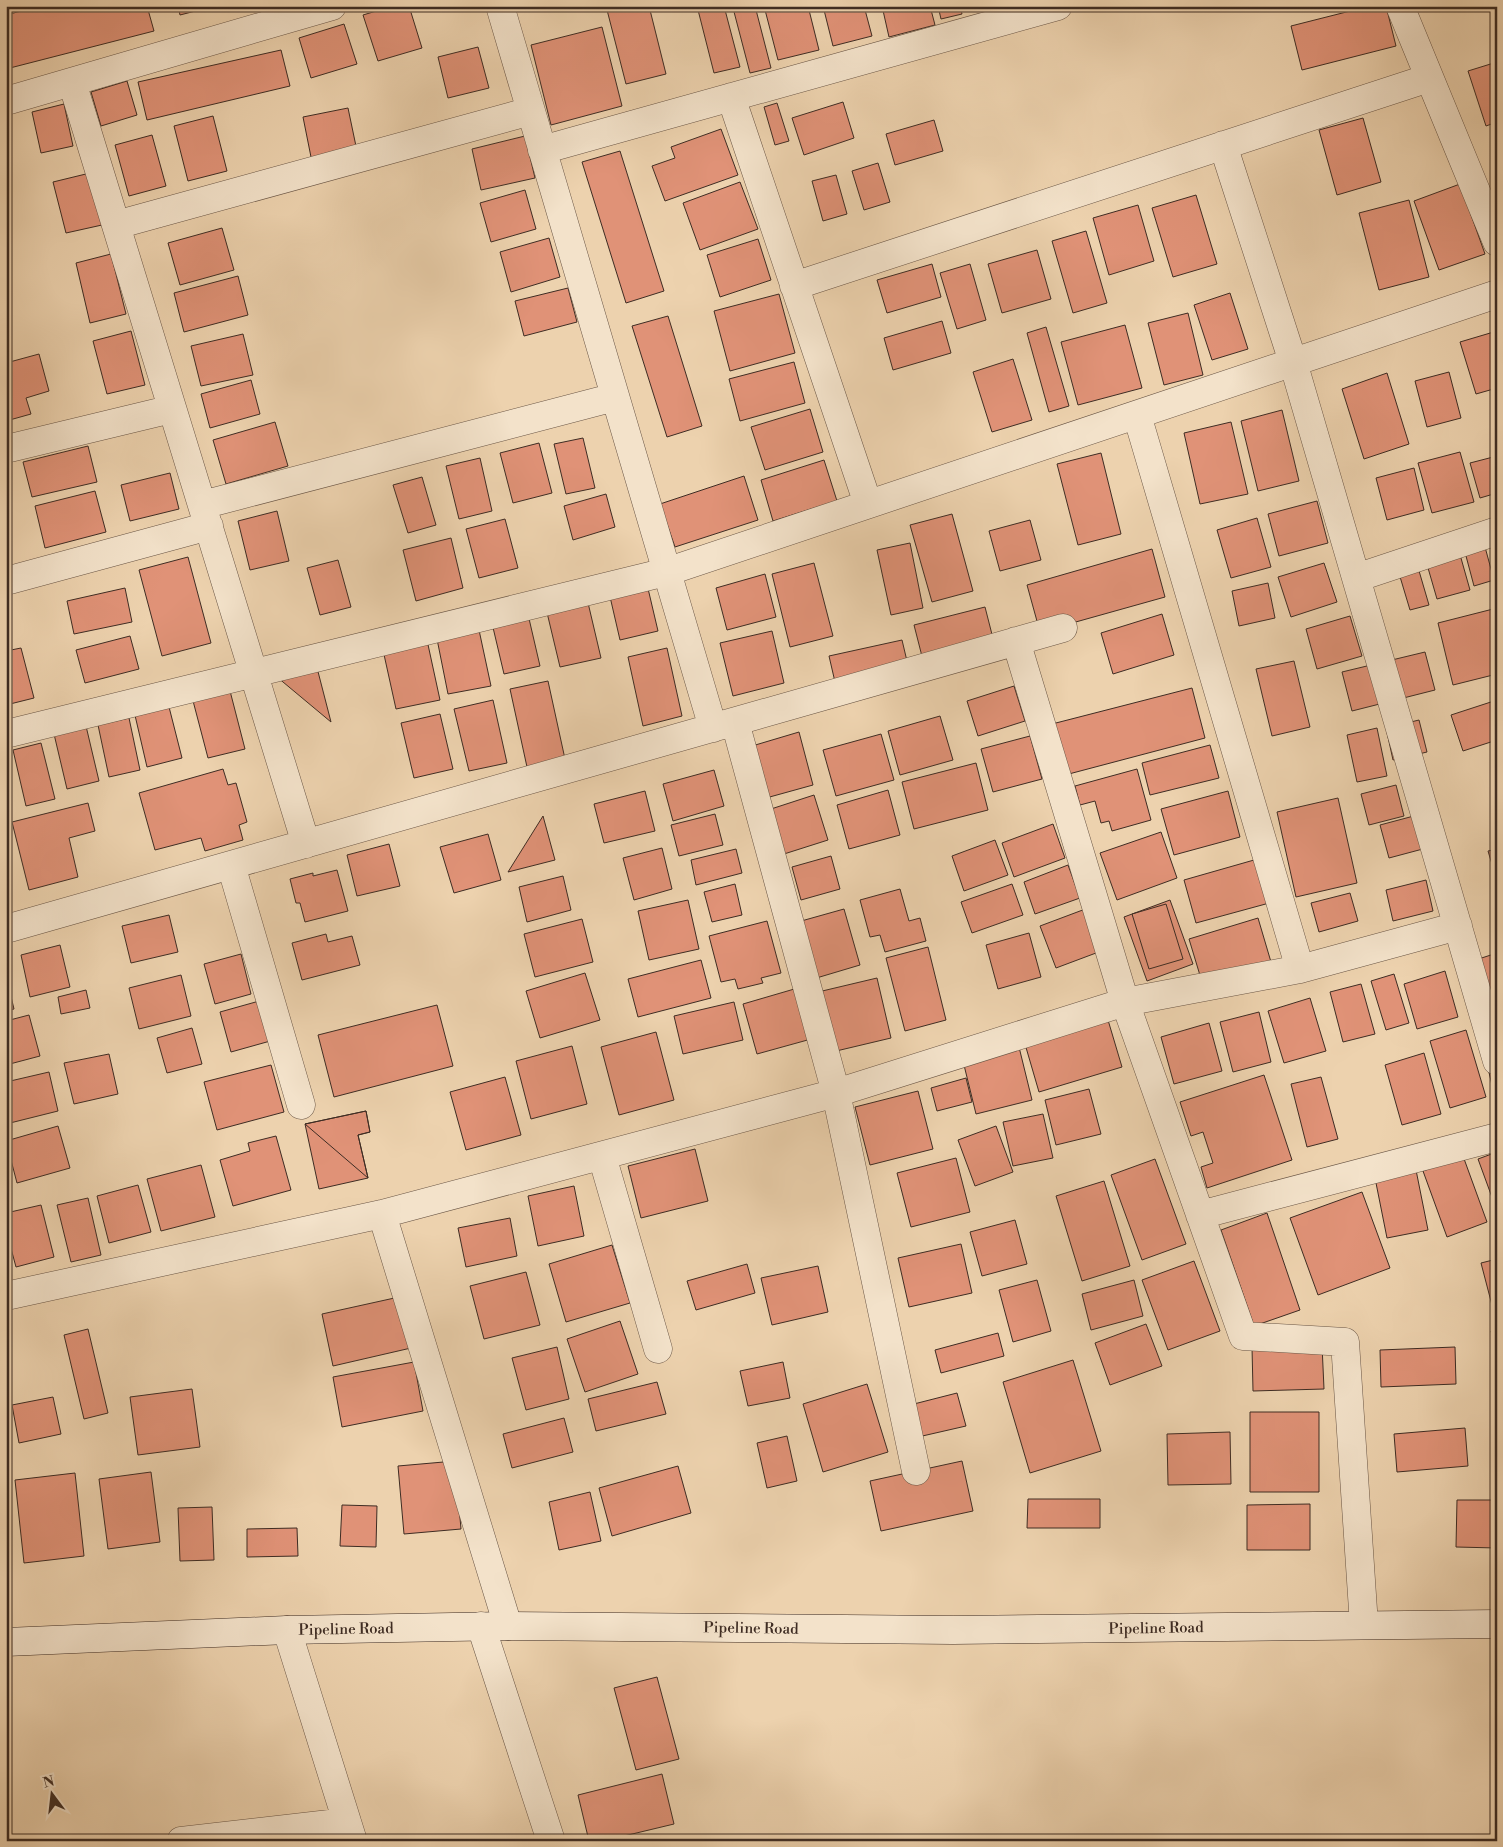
<svg xmlns="http://www.w3.org/2000/svg" width="1503" height="1847" viewBox="0 0 1503 1847" font-family="'Libre Bodoni',serif">
<style>
.building{fill:#e09277;stroke:#3e2c23}
.lines{fill:none;stroke-linecap:round;stroke-linejoin:round}
.street-casing{stroke:#6a5646;stroke-width:29}
.secondary-casing{stroke:#3e2c23;stroke-width:29}
.street{stroke:#f3e2ca;stroke-width:28}
.secondary{stroke:#f3e2ca;stroke-width:28}
.labels{text-anchor:middle;stroke-width:4.5;stroke-linejoin:round;paint-order:stroke}
.street-label{font-size:15px;fill:#3e2c23;stroke:#f3e2ca}
</style>
<rect width="100%" height="100%" fill="#edd2ae"/>
<filter id="stains"><feTurbulence type="fractalNoise" baseFrequency=".004" numOctaves="4"/><feColorMatrix values="0 0 0 0 .2 0 0 0 0 .09 0 0 0 0 .02 0 0 0 .5 -.17"/></filter>
<radialGradient id="worn" r=".72"><stop offset=".6" stop-color="#630" stop-opacity="0"/><stop offset="1" stop-color="#630" stop-opacity=".3"/></radialGradient>
<path class="building" d="M40,6H147L154,31L6,69V15Z
M178,6H210L211,7L180,15Z
M393,6H409L422,48L378,61L363,15Z
M606,6H649L666,74L626,84Z
M697,6H724L740,67L714,73Z
M739,6H755L771,68L750,73L733,8Z
M764,6H808L819,50L778,60Z
M823,6H864L872,36L833,46Z
M882,6H930L935,25L889,37Z
M938,6H960L962,14L941,19Z
M968,6H989L969,11Z
M1370,6H1386L1396,46L1302,70L1291,26Z
M344,24L357,64L311,78L299,38Z
M602,27L622,106L551,125L531,45Z
M478,47L489,88L448,98L438,57Z
M281,50L290,86L147,120L138,82Z
M1497,62V122L1486,126L1468,71Z
M127,81L137,115L101,126L91,92Z
M843,102L854,138L804,155L792,118Z
M777,103L789,141L775,145L764,107Z
M64,104L73,146L41,153L32,112Z
M348,108L357,151L312,162L303,117Z
M213,116L227,171L188,181L174,126Z
M1363,118L1381,182L1337,195L1319,130Z
M934,120L943,151L895,165L886,134Z
M721,129L738,175L665,201L652,166L675,158L671,147Z
M152,135L166,186L129,196L115,145Z
M525,136L535,178L481,190L472,149Z
M620,151L664,291L626,303L582,162Z
M878,163L890,202L864,210L852,171Z
M90,173L102,225L66,233L53,182Z
M836,175L847,214L823,221L812,181Z
M740,182L758,229L700,250L683,203Z
M1460,184L1485,254L1439,270L1414,201Z
M525,190L536,229L491,242L480,203Z
M1196,195L1217,264L1173,277L1152,208Z
M1409,200L1429,277L1379,290L1359,213Z
M1138,205L1154,261L1109,275L1093,218Z
M222,228L234,270L180,285L168,243Z
M1086,231L1107,303L1073,313L1052,241Z
M549,238L560,277L511,292L500,252Z
M758,239L771,280L720,297L707,255Z
M1037,250L1051,299L1002,313L988,264Z
M111,254L126,314L90,323L76,263Z
M932,264L941,297L887,313L877,280Z
M970,264L986,320L957,329L940,273Z
M238,276L248,315L184,332L174,293Z
M568,288L577,322L524,336L515,301Z
M1230,293L1248,349L1212,360L1194,305Z
M779,294L795,353L730,371L714,311Z
M1188,313L1203,375L1164,385L1148,323Z
M668,316L702,426L667,437L632,326Z
M942,321L951,353L893,370L884,338Z
M1125,325L1142,388L1078,405L1061,342Z
M1046,327L1069,406L1049,412L1027,333Z
M131,331L145,385L107,394L93,341Z
M1497,331V388L1476,394L1460,342Z
M243,334L253,375L201,386L191,346Z
M39,354L49,391L26,398L31,414L6,421V363Z
M1013,359L1032,420L992,432L973,372Z
M794,362L805,403L740,421L729,379Z
M1449,372L1461,418L1427,427L1415,381Z
M1387,373L1409,444L1364,459L1342,389Z
M251,380L260,414L210,428L201,394Z
M810,409L823,452L765,470L751,427Z
M1282,410L1299,481L1258,491L1241,421Z
M275,422L288,466L226,484L213,440Z
M1231,422L1248,494L1200,504L1184,433Z
M583,438L595,488L566,494L554,444Z
M539,443L552,493L513,503L500,453Z
M88,446L97,482L32,497L23,462Z
M1460,452L1474,502L1432,513L1418,463Z
M1101,453L1121,534L1078,545L1057,464Z
M1497,456V493L1480,498L1470,463Z
M480,458L492,511L459,519L446,466Z
M824,460L837,501L773,521L761,480Z
M1414,468L1424,510L1387,520L1376,478Z
M170,473L179,509L130,521L121,485Z
M744,476L758,520L675,547L660,504Z
M422,477L436,525L408,533L393,485Z
M95,491L106,532L45,548L35,506Z
M606,494L615,527L573,540L564,506Z
M1317,501L1328,543L1279,556L1268,514Z
M277,511L289,561L250,570L238,521Z
M952,514L973,591L932,602L910,525Z
M1257,518L1271,567L1231,578L1217,530Z
M505,519L518,568L479,578L466,529Z
M1030,520L1041,560L1000,571L989,531Z
M1482,536L1494,580L1474,586L1462,541Z
M451,538L463,588L416,601L403,550Z
M910,543L923,608L891,615L877,550Z
M1152,549L1165,597L1040,632L1027,585Z
M1459,551L1470,590L1437,599L1426,561Z
M188,557L211,643L162,656L139,570Z
M338,560L351,607L320,615L307,568Z
M814,563L833,636L790,647L772,574Z
M1324,563L1337,602L1291,617L1278,577Z
M1417,564L1429,605L1410,610L1398,570Z
M765,574L776,617L727,630L716,588Z
M646,580L658,631L620,640L608,588Z
M1268,583L1275,618L1239,626L1232,591Z
M125,588L132,622L74,634L67,601Z
M585,590L601,658L560,667L544,600Z
M985,607L997,654L926,672L914,625Z
M1497,608V674L1453,685L1438,623Z
M6,609L11,633L6,634Z
M527,610L540,666L504,674L491,619Z
M1162,614L1174,655L1113,674L1101,633Z
M1350,616L1362,656L1317,669L1306,629Z
M479,630L491,686L448,694L437,639Z
M772,631L784,683L733,696L720,643Z
M130,636L139,669L85,683L76,650Z
M427,640L440,700L396,709L383,650Z
M902,640L911,678L838,695L829,656Z
M21,648L34,698L6,705V651Z
M667,648L682,716L643,726L628,657Z
M1425,652L1435,690L1352,711L1342,672Z
M315,660L331,722L271,672Z
M1294,661L1310,727L1272,736L1256,669Z
M548,681L565,759L527,767L510,689Z
M1014,686L1025,721L978,736L967,701Z
M229,687L245,749L208,758L192,697Z
M1192,688L1205,738L1065,775L1052,724Z
M493,700L507,763L469,771L454,709Z
M1497,700V740L1463,751L1451,715Z
M168,703L182,758L147,767L134,711Z
M440,714L453,769L414,778L401,723Z
M940,716L953,760L900,775L888,731Z
M129,718L140,770L109,777L98,725Z
M1419,720L1427,752L1393,760L1386,728Z
M86,726L99,781L67,789L54,734Z
M1377,728L1387,776L1357,782L1347,735Z
M799,732L813,785L766,798L752,746Z
M881,734L894,780L836,796L823,750Z
M1030,736L1042,779L993,792L981,749Z
M41,743L55,799L26,806L13,750Z
M1210,745L1219,778L1150,795L1142,763Z
M976,763L988,810L914,829L902,782Z
M223,769L228,785L236,783L247,822L239,825L243,840L205,851L201,838L155,850L139,793Z
M1137,769L1151,820L1112,831L1109,821L1101,823L1095,801L1080,805L1075,786Z
M714,770L724,806L673,821L663,784Z
M1396,785L1404,816L1369,825L1361,794Z
M888,790L900,835L849,849L837,805Z
M645,791L655,831L604,843L594,804Z
M1228,791L1240,837L1174,855L1161,809Z
M814,795L828,840L784,854L771,809Z
M1338,798L1357,883L1296,897L1277,812Z
M88,803L95,831L69,838L78,877L29,890L12,822Z
M1425,813L1434,846L1389,858L1380,825Z
M715,814L723,845L679,856L671,825Z
M543,816L555,860L508,872Z
M1053,824L1065,858L1014,877L1002,843Z
M1161,832L1177,878L1117,900L1100,853Z
M488,834L501,880L454,893L440,847Z
M995,840L1008,875L964,891L952,856Z
M389,844L400,886L357,896L347,855Z
M662,848L672,889L634,900L623,858Z
M736,849L742,873L696,885L691,860Z
M1497,849V881L1488,851Z
M831,856L840,889L801,900L792,867Z
M1261,858L1273,902L1196,923L1184,880Z
M1068,865L1080,898L1035,914L1024,882Z
M6,869L10,882L6,883Z
M337,870L348,911L305,922L300,903H296L290,879L313,873V876Z
M563,876L571,910L527,922L519,887Z
M1426,880L1433,911L1393,921L1386,890Z
M735,884L742,915L712,922L704,892Z
M1012,884L1023,915L972,933L961,902Z
M900,889L909,921L920,918L926,941L885,952L880,935L870,937L860,900Z
M1350,893L1358,921L1319,932L1311,903Z
M688,900L699,949L649,960L638,911Z
M1170,900L1193,964L1147,981L1124,917Z
M1166,904L1183,959L1149,969L1132,914Z
M1088,908L1104,950L1056,968L1040,926Z
M844,909L860,965L803,982L787,925Z
M169,915L178,952L131,963L122,926Z
M1258,918L1271,962L1202,982L1189,939Z
M582,919L593,962L535,977L524,934Z
M767,921L781,973L761,978L763,983L738,989L735,979L721,982L709,936Z
M1029,933L1041,977L998,989L986,945Z
M326,934L328,942L352,936L360,965L302,980L292,943Z
M60,945L70,987L30,997L21,955Z
M928,947L946,1020L905,1031L886,958Z
M1497,953V1002L1474,1009L1460,965Z
M241,954L251,994L215,1004L204,964Z
M701,960L711,998L638,1017L628,979Z
M1445,971L1458,1017L1417,1029L1404,984Z
M585,973L600,1020L540,1038L526,991Z
M1394,974L1409,1023L1386,1030L1371,981Z
M181,975L191,1016L139,1029L129,988Z
M6,976L14,1009L6,1011Z
M877,978L891,1038L832,1052L818,992Z
M1361,984L1375,1034L1343,1042L1330,992Z
M808,985L822,1036L757,1054L743,1004Z
M86,990L90,1008L61,1014L58,997Z
M270,998L281,1038L231,1052L220,1012Z
M1310,998L1326,1051L1284,1063L1268,1011Z
M734,1002L743,1040L683,1054L674,1016Z
M437,1005L453,1066L334,1097L318,1035Z
M1259,1012L1271,1062L1233,1072L1220,1022Z
M29,1015L40,1056L6,1065V1021Z
M1108,1020L1122,1067L1039,1092L1025,1044Z
M1209,1023L1222,1071L1174,1084L1161,1037Z
M192,1028L202,1064L167,1073L157,1038Z
M1466,1030L1486,1097L1450,1108L1430,1041Z
M656,1032L674,1100L619,1115L601,1047Z
M1497,1034V1094H1494L1481,1038Z
M572,1046L587,1104L531,1119L516,1061Z
M1019,1047L1032,1100L976,1114L963,1061Z
M1424,1053L1441,1114L1402,1125L1385,1065Z
M109,1054L118,1094L74,1104L64,1063Z
M271,1065L284,1112L217,1130L204,1082Z
M49,1072L58,1111L6,1124V1082Z
M1264,1075L1292,1160L1207,1188L1201,1167L1213,1163L1203,1132L1191,1136L1180,1102Z
M505,1077L521,1135L466,1150L450,1092Z
M1321,1077L1338,1139L1307,1147L1291,1084Z
M966,1078L972,1102L937,1111L931,1088Z
M1089,1089L1101,1134L1056,1145L1045,1100Z
M918,1091L933,1149L870,1165L855,1107Z
M366,1111L370,1132L358,1135L368,1178L305,1124Z
M366,1111L370,1132L358,1135L368,1178L319,1189L305,1124Z
M1043,1114L1053,1158L1013,1166L1003,1122Z
M58,1126L70,1168L17,1183L6,1141Z
M996,1126L1013,1172L975,1186L958,1140Z
M276,1136L291,1190L233,1206L220,1160L250,1151L248,1143Z
M695,1149L708,1201L641,1218L628,1166Z
M1497,1152V1211L1478,1159Z
M1463,1156L1487,1222L1447,1237L1423,1171Z
M956,1158L970,1212L911,1227L897,1173Z
M1155,1159L1186,1244L1142,1260L1111,1175Z
M201,1165L215,1217L161,1231L147,1179Z
M1416,1170L1428,1230L1387,1238L1375,1178Z
M1104,1181L1130,1266L1082,1281L1056,1196Z
M138,1185L151,1232L109,1243L97,1196Z
M574,1186L584,1236L538,1246L528,1196Z
M1362,1192L1390,1268L1318,1295L1290,1218Z
M88,1198L101,1255L71,1262L57,1205Z
M41,1205L54,1257L16,1267L6,1230V1213Z
M1267,1213L1300,1310L1254,1326L1221,1230Z
M510,1218L517,1256L466,1267L458,1228Z
M1015,1220L1027,1264L982,1276L970,1232Z
M961,1244L972,1293L909,1307L898,1258Z
M612,1245L630,1303L566,1322L549,1264Z
M1497,1259V1308L1493,1309L1481,1263Z
M1194,1261L1220,1331L1168,1350L1142,1280Z
M747,1264L755,1293L696,1310L687,1281Z
M818,1266L828,1312L772,1325L761,1278Z
M526,1272L540,1325L484,1339L470,1286Z
M1037,1280L1051,1331L1013,1342L999,1290Z
M1134,1280L1143,1316L1091,1330L1082,1294Z
M399,1297L411,1348L333,1366L322,1314Z
M620,1321L638,1374L585,1392L567,1339Z
M1146,1324L1162,1366L1110,1385L1095,1343Z
M88,1329L108,1413L84,1419L64,1335Z
M1497,1330V1353L1491,1331Z
M998,1333L1004,1356L941,1373L935,1350Z
M1322,1345L1324,1389L1253,1391L1252,1347Z
M557,1347L569,1399L526,1410L512,1358Z
M1455,1347L1456,1384L1381,1387L1380,1350Z
M1073,1360L1101,1451L1030,1473L1003,1382Z
M414,1362L423,1411L342,1427L333,1377Z
M783,1362L790,1398L748,1406L740,1371Z
M657,1382L666,1414L596,1431L588,1399Z
M867,1384L888,1452L823,1472L803,1404Z
M192,1389L200,1447L138,1455L130,1397Z
M957,1393L966,1426L918,1437L910,1405Z
M53,1397L61,1434L19,1443L12,1405Z
M1250,1412H1319V1492H1250Z
M564,1418L573,1452L512,1468L503,1434Z
M1465,1428L1468,1466L1397,1472L1394,1434Z
M1230,1432L1231,1484L1168,1485L1167,1434Z
M787,1436L797,1481L767,1488L757,1443Z
M455,1461L461,1529L404,1534L398,1466Z
M962,1461L973,1511L881,1531L870,1481Z
M678,1466L691,1513L612,1536L599,1488Z
M151,1472L160,1542L108,1549L99,1479Z
M75,1473L84,1556L24,1563L15,1480Z
M590,1492L601,1541L559,1550L549,1502Z
M1028,1499H1100V1528H1027Z
M1457,1500H1497V1548L1456,1547Z
M1310,1504V1550H1247V1505Z
M342,1505L377,1506L376,1547L340,1546Z
M212,1507L214,1560L180,1561L178,1508Z
M297,1528L298,1556L247,1557V1529Z
M657,1677L679,1759L636,1770L614,1688Z
M662,1774L674,1824L603,1841H589L578,1795Z"/>
<g class="lines">
<g class="street-casing">
<path id="street" d="M500,6L713,728
M1400,6L1497,242
M72,82L306,844
M731,97L868,504
M6,101L332,6
M1223,145L1293,362L1497,1061
M542,150L1058,6
M116,225L531,111
M794,286L1429,78
M1137,415L1300,969
M6,449L172,409
M202,505L615,397
M1356,578L1497,531
M6,581L209,526
M1016,641L1125,1002L1243,1336L1345,1342L1364,1625
M735,722L836,1093L916,1471
M6,734L666,572L1497,294
M231,865L301,1105
M6,929L1063,628
M602,1156L658,1349
M382,1214L508,1626
M1200,1215L1497,1137
M6,1296L382,1214L836,1093L1125,1002L1300,969L1458,926
M481,1626L551,1841
M287,1630L353,1841
M181,1841L347,1822"/>
</g>
<g class="secondary-casing">
<path id="secondary" d="M6,1642L287,1630L508,1626L953,1630L1497,1624"/>
</g>
<use href="#street" class="street"/>
<use href="#secondary" class="secondary"/>
</g>
<g class="labels">
<g class="street-label">
<text transform="translate(751 1628) rotate(1)" y="5">Pipeline Road</text>
<text transform="translate(1156 1628) rotate(-1)" y="5">Pipeline Road</text>
<text transform="translate(346 1629) rotate(-1)" y="5">Pipeline Road</text>
</g>
</g>
<rect width="1503" height="1847" fill="none" stroke="#edd2ae" stroke-width="25"/>
<rect x="8" y="8" width="1488" height="1832" fill="none" stroke="#3e2c23" stroke-width="2.5"/>
<rect x="12" y="12" width="1478" height="1822" fill="none" stroke="#3e2c23"/>
<g transform="translate(52 1794) rotate(345)" stroke="#f3e2ca" stroke-width="4" paint-order="stroke">
<path d="M0-4L9 19L0 12L-9 19Z" fill="#3e2c23"/>
<text y="-8" font-size="14" font-weight="bold" text-anchor="middle" fill="#3e2c23">N</text>
</g>
<rect width="100%" height="100%" filter="url(#stains)"/>
<rect width="100%" height="100%" fill="url(#worn)"/>
</svg>
